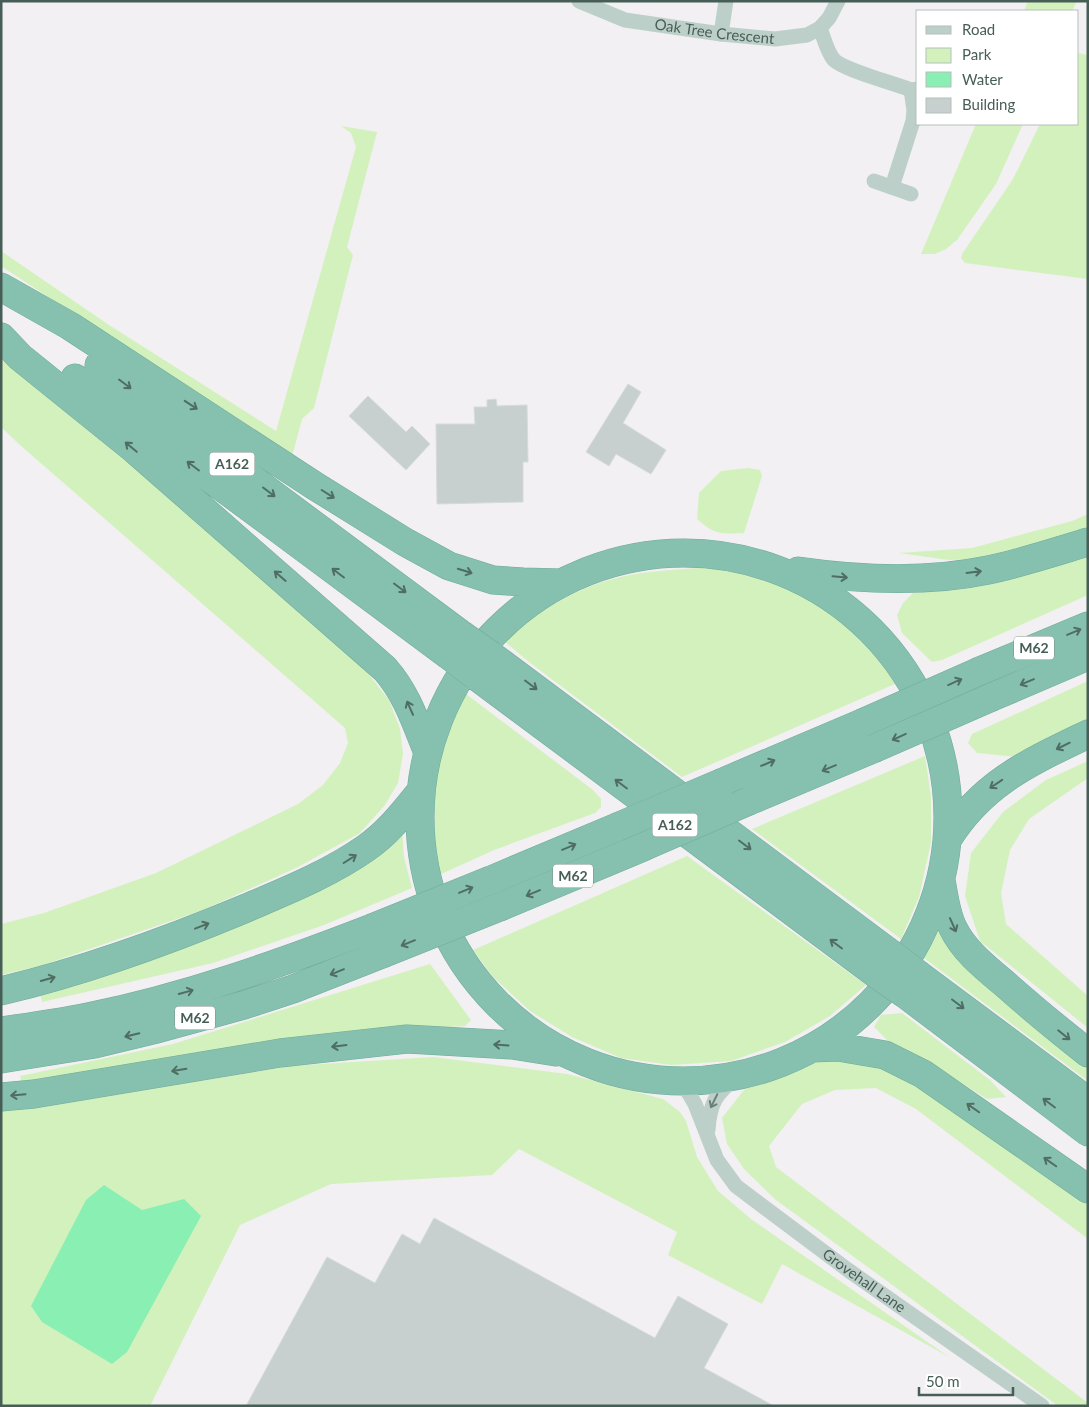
<svg xmlns="http://www.w3.org/2000/svg" width="1089" height="1407" viewBox="0 0 1089 1407" font-family="Lato,sans-serif">
<style>
.green{fill:#d3f1bd}
.water{fill:#89efb2}
.building{fill:#c7d0ce;stroke:#d4dbdb}
.lines{fill:none;stroke-linecap:round;stroke-linejoin:round}
.highway-casing{stroke:#71ac9b;stroke-width:29}
.street{stroke:#bdcfc9;stroke-width:15}
.highway{stroke:#86c0af;stroke-width:28}
.highway-bridge-casing{stroke:#71ac9b;stroke-width:29;stroke-linecap:butt}
.highway-bridge{stroke:#86c0af;stroke-width:28}
.oneway{stroke:#506d63}
.oneway2{stroke:#6a8078}
.labels{text-anchor:middle;stroke-width:4;stroke-linejoin:round;paint-order:stroke}
.shield{fill:#fff;stroke:#7e8e89;stroke-width:1}
.shield-label{font-size:14px;font-weight:bold;fill:#475e56}
.street-label{font-size:15px;fill:#475e56;stroke:#fff}
</style>
<rect width="100%" height="100%" fill="#f2f0f2"/>
<path class="green" d="M1028,1H1077L1072,11H1024Z
M1078,53L1088,55V279L965,263L961,258L962,254L1013,179L1040,124H1078Z
M976,124H1023L996,184L957,240L946,249L935,254H921Z
M341,126L377,132L347,247L353,255L314,408L302,419L292,457L1,266V251L109,325L276,431L356,147L351,133Z
M1,359L39,387L286,598L363,667L389,700L400,729L403,754L398,783L385,805L360,833L298,867L203,910L43,965L1,975V924L44,913L156,873L298,804L323,785L340,763L348,743L345,728L20,445L1,427Z
M748,468L760,470L762,476L744,533C721,534 715,535 697,519L699,493L721,471Z
M1088,514V529L1063,537L974,559L949,560L899,553L972,548L1072,521Z
M1088,554V595L942,660L932,662L902,633L897,615L903,603L913,593L949,590L1010,578Z
M700,568L734,569L773,582L822,606L866,641L897,683L682,777L529,662L503,640C547,604 592,578 650,572C667,570 684,569 700,568Z
M1088,681V723L1018,757L977,753L968,743L972,734Z
M466,694L593,790L601,799V807L595,813L494,850L439,875L435,839L434,802L439,760L449,721Z
M925,756L931,797V842L919,897L901,939L752,829Z
M1088,761V778L1029,819L1010,850L1001,893L1006,924L1088,996V1028L980,941L965,896L971,853L1003,812L1046,780Z
M402,830L404,857L412,888L324,925L213,963L42,1002L39,990Z
M687,856L866,985L830,1016L785,1042L731,1061L671,1065L621,1058L572,1037L530,1011L493,977L473,950Z
M941,927L990,988L1088,1067V1081L924,958Z
M430,964L471,1020L465,1026L334,1034L22,1083L20,1076L173,1044Z
M902,1013L990,1080L1006,1097L987,1099L930,1063L898,1051L874,1027L881,1015Z
M433,1057L567,1074L663,1099L680,1112L686,1121L697,1157L718,1191L751,1219L949,1357L782,1264L762,1304L668,1255L677,1232L519,1149L492,1175L331,1184L240,1225L150,1406H1V1104L207,1080L289,1066Z
M820,1059L885,1063L919,1083L1088,1205V1239L916,1109L876,1088L835,1090L802,1104L769,1146L776,1167L1088,1403V1406H1058L776,1200L744,1169L727,1144L722,1118L744,1090L784,1068Z"/>
<path class="water" d="M104,1185L142,1210L184,1199L201,1216L127,1352L112,1364L42,1322L31,1306L86,1200Z"/>
<path class="building" d="M628,384L641,392L623,423L666,450L651,474L616,454L609,466L586,452Z
M368,396L406,432L412,426L430,444L406,470L349,416Z
M496,399L497,406L527,405L528,462H523V502L437,504L436,424H475L474,407H487V400Z
M434,1218L655,1338L678,1296L728,1324L704,1368L774,1406H246L327,1257L375,1283L402,1234L420,1244Z"/>
<g class="lines">
<g class="highway-casing">
<path id="highway" d="M1,287L70,326L315,486L405,542L449,566L493,580L523,582L562,583
M1,337L20,357L134,449L385,669C407,694 416,723 428,753
M99,365L462,635
M75,378L447,654
M420 817a264 264 0 1 1 528 0a264 264 0 1 1-528 0Z
M798,571C861,580 926,583 988,570C1022,563 1055,552 1088,542
M492,656L890,953
M980,671L1088,626
M476,676L875,973
M992,697L1088,656
M723,782L862,723
M749,801L873,749
M947,840C982,783 1030,762 1088,734
M491,880L617,827
M941,880C944,896 946,914 953,928C964,951 986,968 1005,984C1032,1008 1060,1031 1088,1053
M502,906L643,847
M919,975L1088,1101
M1,991C85,971 165,942 244,909C286,891 329,874 366,848C388,833 404,812 421,791
M905,994L1088,1132
M1,1031C30,1027 59,1023 88,1017C186,997 279,964 372,928
M812,1048L838,1047L885,1055L923,1074L1088,1189
M1,1059L95,1044L153,1030L244,1005L293,989L382,954
M1,1097L34,1094L280,1053L407,1039L512,1045L556,1052"/>
</g>
<g class="street">
<path id="s1" d="M579,1L625,20L721,34L775,39L807,35L820,28L829,18L838,1"/>
<path d="M820,28C824,38 827,52 834,60C844,70 896,84 911,90L918,89"/>
<path d="M721,34L726,1"/>
<path d="M874,181L911,194"/>
<path d="M892,187L913,121L914,110L911,90"/>
<path id="s2" d="M674,1080L688,1092L695,1104L717,1160L736,1186L848,1270L1042,1406"/>
<path d="M708,1130C710,1100 717,1094 738,1075"/>
</g>
<use href="#highway" class="highway"/>
<g class="highway-bridge-casing">
<path id="highway-bridge" d="M462,635L492,656
M447,654L476,676
M862,723L980,671
M873,749L992,697
M617,827L723,782
M643,847L749,801
M372,928L491,880
M890,953L919,975
M382,954L502,906
M875,973L905,994"/>
</g>
<use href="#highway-bridge" class="highway-bridge"/>
</g>
<defs><path id="oneway-shaft" d="M-6 0H5M1.5-3L5.5 0L1.5 3" fill="none" stroke-width="1.6" stroke-linecap="round" stroke-linejoin="round" transform="scale(1.25)"/></defs>
<g class="oneway">
<use href="#oneway-shaft" transform="translate(125 384) rotate(37)"/>
<use href="#oneway-shaft" transform="translate(191 405) rotate(33)"/>
<use href="#oneway-shaft" transform="translate(131 447) rotate(-140)"/>
<use href="#oneway-shaft" transform="translate(193 466) rotate(-143)"/>
<use href="#oneway-shaft" transform="translate(269 492) rotate(37)"/>
<use href="#oneway-shaft" transform="translate(328 494) rotate(32)"/>
<use href="#oneway-shaft" transform="translate(465 571) rotate(17)"/>
<use href="#oneway-shaft" transform="translate(974 572) rotate(-7)"/>
<use href="#oneway-shaft" transform="translate(338 573) rotate(-143)"/>
<use href="#oneway-shaft" transform="translate(280 576) rotate(-139)"/>
<use href="#oneway-shaft" transform="translate(840 577) rotate(5)"/>
<use href="#oneway-shaft" transform="translate(400 588) rotate(37)"/>
<use href="#oneway-shaft" transform="translate(1074 632) rotate(-23)"/>
<use href="#oneway-shaft" transform="translate(955 682) rotate(-24)"/>
<use href="#oneway-shaft" transform="translate(1027 682) rotate(157)"/>
<use href="#oneway-shaft" transform="translate(531 685) rotate(37)"/>
<use href="#oneway-shaft" transform="translate(410 708) rotate(-114)"/>
<use href="#oneway-shaft" transform="translate(899 737) rotate(156)"/>
<use href="#oneway-shaft" transform="translate(1063 746) rotate(154)"/>
<use href="#oneway-shaft" transform="translate(768 763) rotate(-23)"/>
<use href="#oneway-shaft" transform="translate(829 768) rotate(157)"/>
<use href="#oneway-shaft" transform="translate(621 784) rotate(-143)"/>
<use href="#oneway-shaft" transform="translate(996 784) rotate(146)"/>
<use href="#oneway-shaft" transform="translate(745 845) rotate(37)"/>
<use href="#oneway-shaft" transform="translate(569 847) rotate(-23)"/>
<use href="#oneway-shaft" transform="translate(350 859) rotate(-32)"/>
<use href="#oneway-shaft" transform="translate(466 890) rotate(-22)"/>
<use href="#oneway-shaft" transform="translate(533 893) rotate(157)"/>
<use href="#oneway-shaft" transform="translate(953 925) rotate(66)"/>
<use href="#oneway-shaft" transform="translate(202 926) rotate(-21)"/>
<use href="#oneway-shaft" transform="translate(408 943) rotate(158)"/>
<use href="#oneway-shaft" transform="translate(836 944) rotate(-143)"/>
<use href="#oneway-shaft" transform="translate(337 972) rotate(158)"/>
<use href="#oneway-shaft" transform="translate(48 979) rotate(-16)"/>
<use href="#oneway-shaft" transform="translate(186 992) rotate(-15)"/>
<use href="#oneway-shaft" transform="translate(958 1004) rotate(37)"/>
<use href="#oneway-shaft" transform="translate(132 1035) rotate(167)"/>
<use href="#oneway-shaft" transform="translate(1064 1035) rotate(39)"/>
<use href="#oneway-shaft" transform="translate(501 1045) rotate(-176)"/>
<use href="#oneway-shaft" transform="translate(339 1046) rotate(173)"/>
<use href="#oneway-shaft" transform="translate(179 1070) rotate(171)"/>
<use href="#oneway-shaft" transform="translate(18 1095) rotate(175)"/>
<use href="#oneway-shaft" transform="translate(1049 1103) rotate(-143)"/>
<use href="#oneway-shaft" transform="translate(973 1108) rotate(-145)"/>
<use href="#oneway-shaft" transform="translate(1050 1162) rotate(-145)"/>
</g>
<use class="oneway2" href="#oneway-shaft" transform="translate(714 1101) rotate(116)"/>
<g class="labels">
<g class="shield">
<rect x="209.5" y="452.5" width="45" height="23" rx="4"/>
<rect x="1014" y="636.5" width="40" height="23" rx="4"/>
<rect x="652.5" y="813.5" width="45" height="23" rx="4"/>
<rect x="553" y="864.5" width="40" height="23" rx="4"/>
<rect x="175" y="1006.5" width="40" height="23" rx="4"/>
</g>
<g class="shield-label">
<text x="232" y="469">A162</text>
<text x="1034" y="653">M62</text>
<text x="675" y="830">A162</text>
<text x="573" y="881">M62</text>
<text x="195" y="1023">M62</text>
</g>
<g class="street-label">
<text dy="5" stroke="none"><textPath href="#s1" startOffset="140">Oak Tree Crescent</textPath></text>
<text dy="5" stroke="none"><textPath href="#s2" startOffset="284">Grovehall Lane</textPath></text>
</g>
</g>
<rect width="1089" height="1407" fill="none" stroke="#475e56" stroke-width="5"/>
<rect x="916" y="10" width="162" height="115" fill="#ffffff" stroke="#b5bfbb"/>
<rect x="926" y="26" width="25" height="8" fill="#bdcfc9" stroke="#b5bfbb"/>
<text x="962" y="35" font-size="15" fill="#475e56">Road</text>
<rect x="926" y="48" width="25" height="15" fill="#d3f1bd" stroke="#b5bfbb"/>
<text x="962" y="60" font-size="15" fill="#475e56">Park</text>
<rect x="926" y="72" width="25" height="15" fill="#89efb2" stroke="#b5bfbb"/>
<text x="962" y="85" font-size="15" fill="#475e56">Water</text>
<rect x="926" y="98" width="25" height="15" fill="#c7d0ce" stroke="#b5bfbb"/>
<text x="962" y="110" font-size="15" fill="#475e56">Building</text>
<path d="M919 1387v8h94v-8" fill="none" stroke="#475e56" stroke-width="2.5"/>
<text x="926" y="1387" font-size="15" fill="#475e56" stroke="#ffffff" stroke-width="4" paint-order="stroke">50 m</text>
</svg>
